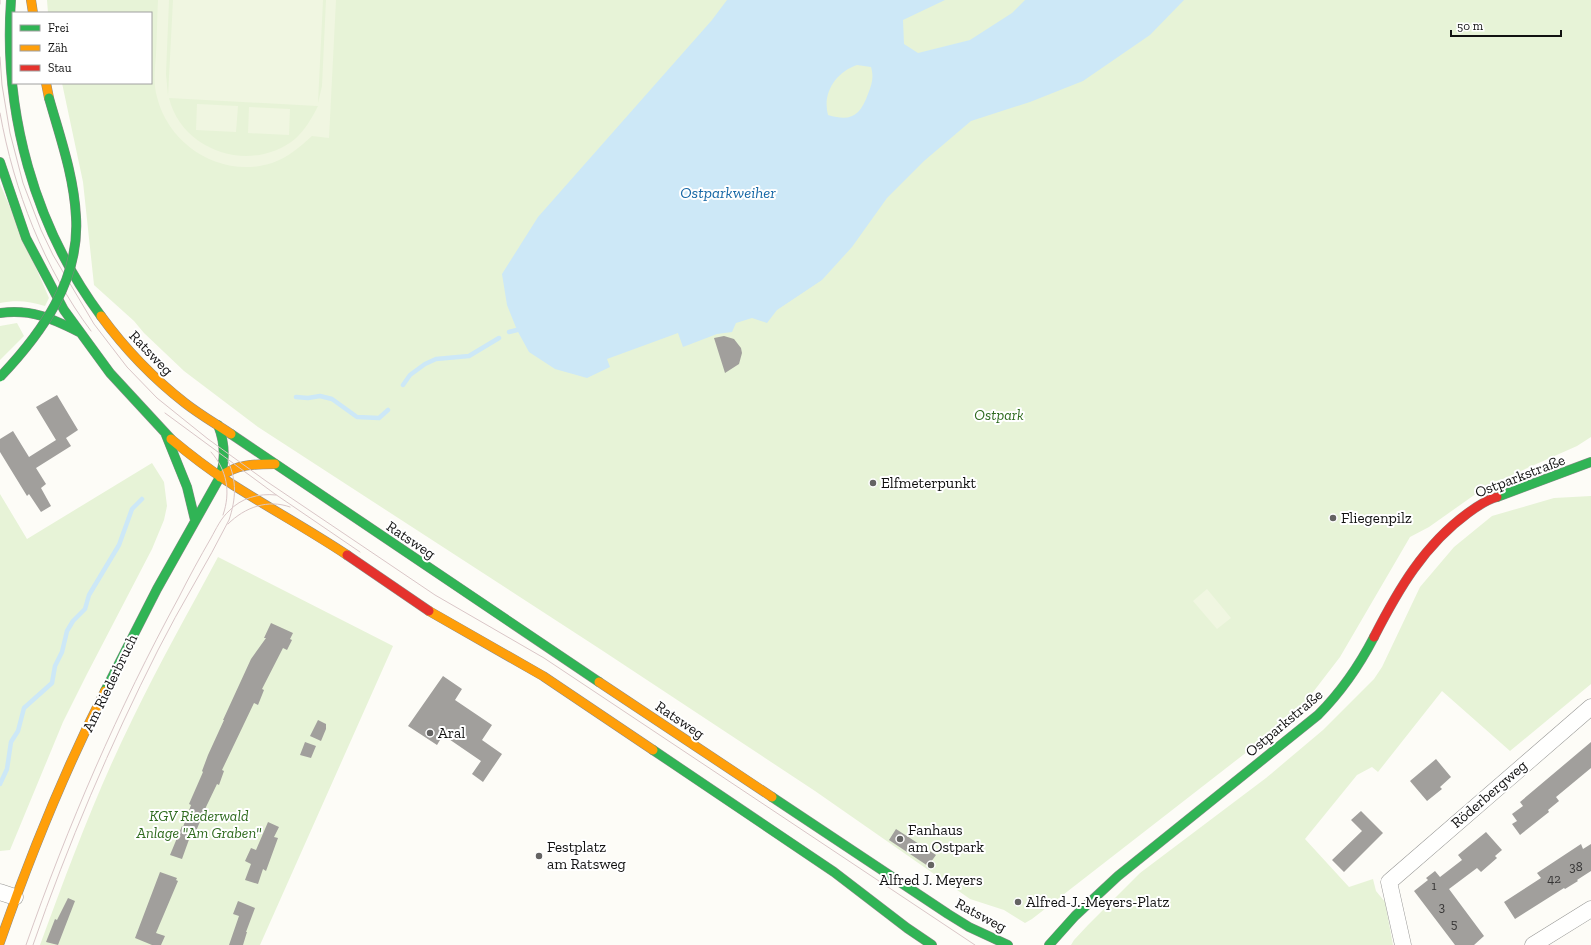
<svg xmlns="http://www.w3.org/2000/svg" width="1591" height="945" viewBox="0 0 1591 945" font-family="'Zilla Slab',serif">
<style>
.green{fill:#e7f3d7}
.pitch{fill:#f0f6e1;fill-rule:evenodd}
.water{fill:#cde8f7;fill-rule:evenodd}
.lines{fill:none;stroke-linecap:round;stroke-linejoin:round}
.stream{stroke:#cde8f7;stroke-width:4.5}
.building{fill:#a19f9c}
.street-casing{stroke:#979795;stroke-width:17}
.fast-casing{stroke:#8e8d8b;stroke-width:10}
.slow-casing{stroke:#8e8d8b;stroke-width:10}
.jam-casing{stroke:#8e8d8b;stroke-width:10}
.street{stroke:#fffffe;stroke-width:16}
.fast{stroke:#30b455;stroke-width:9}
.slow{stroke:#ff9f0a;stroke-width:9}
.jam{stroke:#e5322d;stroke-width:9}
.tram{stroke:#d9c6c7;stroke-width:1}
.fast-bridge-casing{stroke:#858482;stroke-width:10;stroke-linecap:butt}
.fast-bridge{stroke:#30b455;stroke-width:9}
.poi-dot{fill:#646362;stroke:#fff;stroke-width:1.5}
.labels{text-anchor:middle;stroke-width:4;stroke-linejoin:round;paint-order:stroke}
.number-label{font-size:13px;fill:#353434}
.street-label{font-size:15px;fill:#111;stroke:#fff}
.park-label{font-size:15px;font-style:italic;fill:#2f6b1f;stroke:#fff}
.poi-label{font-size:15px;fill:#111;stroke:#fff;text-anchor:start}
.water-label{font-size:16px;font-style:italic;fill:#1768a6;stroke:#fff}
</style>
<rect width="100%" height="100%" fill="#fdfcf7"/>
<path class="green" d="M47,0H1591V437L1577,446L1487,486L1429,527L1410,537L1340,657L1297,713L1032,919L1025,923L1004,910L970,899L815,791L600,649L258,427L184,371L144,333L134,321L94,285L83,182L62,83H151V13H48Z
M0,184L49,298L45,306C29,301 16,300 0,303Z
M17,323L24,336L0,360V326Z
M152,463L164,482L167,506L164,520L152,549L87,674L63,722L10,850L0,851V494L27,539Z
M1591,496V684L1510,751L1442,691L1378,772L1372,767L1357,775L1305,839L1349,887L1373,879L1376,891L1385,902L1393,945H1071L1074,940L1088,925L1140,873L1266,778L1323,730L1374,679L1382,667L1420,587L1454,547L1492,516L1554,498Z
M218,557L393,646L260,945H40C68,869 96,793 132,720C159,664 189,611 218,557Z"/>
<path class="pitch" d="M158,0H169L166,74L168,96L173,0H323L318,103L322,86L326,0H336L329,138L312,136C300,147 287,158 272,163C222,179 169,146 157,97C153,83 155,68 156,55C157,36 157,18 158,0ZM169,98L317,106H318C312,118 305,130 295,139C252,174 182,152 169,98Z
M197,104L238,106L236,132L196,130Z
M249,107L290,109L289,135L248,133Z
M1207,589L1231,618L1217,629L1193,601Z"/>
<path class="water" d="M727,0H945L903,20L904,44L918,53L970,40L1012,13L1025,0H1184L1150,35L1083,81L1030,102L971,121L924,161L887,198L852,247L822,280L777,310L767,323L752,318L736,323L732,332L717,334L683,347L678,333L607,359L610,367L587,378L555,369L529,352L517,330L507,305L502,274L538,217L712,20ZM857,65L871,67C874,77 872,84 868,94C860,116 851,122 828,115C822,93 836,72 857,65Z"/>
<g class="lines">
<path class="stream" d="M509,332L517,330
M403,385L410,375L425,364L436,359L469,356L499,338
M296,397L308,398L320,396L332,399L357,417L379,418L388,410
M0,784L7,769L11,742L18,731L24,708L52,683L55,666L62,652L67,631L73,621L85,609L89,595L119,545L132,509L142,499"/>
</g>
<path class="building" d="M724,336L734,339L741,348L742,353L739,364L725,373L714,338Z
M57,395L78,430L66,438L71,446L36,468L46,484L41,488L51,506L41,512L29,494L27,496L0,452V439L13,431L29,457L56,440L36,407Z
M271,623L293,633L290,639L292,640L287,650L283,648L262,689L264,690L258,705L254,703L222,770L224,771L219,785L217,784L206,807L194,836L191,834L182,859L170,855L182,826L183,827L191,805L189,804L203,772L202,771L208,755L224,720H223L251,659L266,638H264Z
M443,676L462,689L455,700L492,725L482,740L502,754L483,782L472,774L481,761L443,735L437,745L408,726Z
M318,720L326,724V729L321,741L310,736Z
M305,742L316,746L311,758L300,755Z
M1591,742V768L1556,797L1559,801L1548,810L1549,812L1520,835L1512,824L1517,821L1512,814L1523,806L1520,802Z
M1436,759L1451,777L1440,787L1442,789L1427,801L1410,781Z
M1361,811L1383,833L1344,872L1332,860L1362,831L1351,820Z
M268,822L279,827L274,837L278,838L266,871L263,869L258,884L245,880L251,864L245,861L251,848L256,850Z
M896,829L936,855L928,866L889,840Z
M1486,832L1502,850L1495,856L1497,858L1481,872L1477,868L1449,889L1484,936L1474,945H1455L1414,891L1428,880L1426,878L1435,871L1440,877L1462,860L1458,855Z
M1581,844L1583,849L1591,844V871L1577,880L1578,881L1565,889L1564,888L1515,919L1504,902L1541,878L1537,873Z
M160,872L177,878L176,880L178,881L156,933L165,936L161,945H152L135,938Z
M68,898L75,901L58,945L46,942L55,919L57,920Z
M238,901L255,908L246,932H247L243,945H229L239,916L233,914Z"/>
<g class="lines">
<g class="street-casing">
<path id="street" d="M0,892L15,897
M1403,945L1389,882L1591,707
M1533,945L1591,909"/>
</g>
<g class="fast-casing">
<path id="fast" d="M11,0C3,112 34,226 101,316
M0,162L26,238L64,310L110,373L171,439
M0,313C32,309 51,318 79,332
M231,434L599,682
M166,435L187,487L195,520
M1497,497L1591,462
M105,691L157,589L220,477C226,459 225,443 218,425
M653,750L834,872L907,928L932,945
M772,797L948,914L969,927L1008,945
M1049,945L1075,916L1118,876L1318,715C1342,691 1359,666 1374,637"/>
</g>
<g class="slow-casing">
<path id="slow" d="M31,0L33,13
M46,83L49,98
M101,316C125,349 153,378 185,403C199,414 216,424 231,434
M171,439C189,454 207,468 227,481C267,507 308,529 347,555
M220,477C236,464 255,464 275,464
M429,611L543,676L653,750
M599,682L772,797
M0,942C30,856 64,772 105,691"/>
</g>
<g class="jam-casing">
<path id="jam" d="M347,555L429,611
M1374,637C1398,590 1424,545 1468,513C1476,507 1486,500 1497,497"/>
</g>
<use href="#street" class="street"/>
<use href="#fast" class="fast"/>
<use href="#slow" class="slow"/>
<use href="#jam" class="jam"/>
<path class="tram" d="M0,4V0
M0,57L2,85L10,133L23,183L41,230L53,255L94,324L127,367L157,398L208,439L266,481L435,595L544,658L975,945
M0,113C14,191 44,268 91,331
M165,413L275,494L360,552
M211,452C227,470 231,492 223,515
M228,524C245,507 268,499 290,507
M26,945C68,825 118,709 179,597C189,577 200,557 211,538C216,529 221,518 229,511C241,498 259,493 276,495
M33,945C68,844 110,745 158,650C180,606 207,564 229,520C236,499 237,481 228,461"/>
<g class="fast-bridge-casing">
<path id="fast-bridge" d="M0,377C42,333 80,280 76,217C74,176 60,137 49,98"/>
</g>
<use href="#fast-bridge" class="fast-bridge"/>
</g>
<g class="poi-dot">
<circle cx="873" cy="483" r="4"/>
<circle cx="1333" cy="518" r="4"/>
<circle cx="430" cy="733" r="4"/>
<circle cx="900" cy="839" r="4"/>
<circle cx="539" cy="856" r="4"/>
<circle cx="931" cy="865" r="4"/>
<circle cx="1018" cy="902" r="4"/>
</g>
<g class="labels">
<g class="number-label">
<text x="1576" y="871">38</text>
<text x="1554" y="883">42</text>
<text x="1434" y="890">1</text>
<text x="1442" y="911">3</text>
<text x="1454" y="928">5</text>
</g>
<g class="street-label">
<text transform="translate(151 353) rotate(46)" y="5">Ratsweg</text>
<text transform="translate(1520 476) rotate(-21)" y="5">Ostparkstraße</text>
<text transform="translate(411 540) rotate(34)" y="5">Ratsweg</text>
<text transform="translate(110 683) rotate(-64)" y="5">Am Riederbruch</text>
<text transform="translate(680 720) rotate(34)" y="5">Ratsweg</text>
<text transform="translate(1284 723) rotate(-40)" y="5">Ostparkstraße</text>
<text transform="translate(1489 794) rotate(-41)" y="5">Röderbergweg</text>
<text transform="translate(981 915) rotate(28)" y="5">Ratsweg</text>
</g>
<g class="park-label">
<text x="999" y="420">Ostpark</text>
<text x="199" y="821">KGV Riederwald<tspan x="199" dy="17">Anlage "Am Graben"</tspan></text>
</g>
<g class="poi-label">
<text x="881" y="488">Elfmeterpunkt</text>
<text x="1341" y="523">Fliegenpilz</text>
<text x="438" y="738">Aral</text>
<text x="908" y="835">Fanhaus<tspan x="908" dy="17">am Ostpark</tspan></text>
<text x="547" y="852">Festplatz<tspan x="547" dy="17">am Ratsweg</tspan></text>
<text x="931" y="885" text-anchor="middle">Alfred J. Meyers</text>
<text x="1026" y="907">Alfred-J.-Meyers-Platz</text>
</g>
<g class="water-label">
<text x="728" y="198">Ostparkweiher</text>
</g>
</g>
<rect x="12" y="12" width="140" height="72" fill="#ffffff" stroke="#a0a0a0"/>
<rect x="20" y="25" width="20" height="6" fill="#30b455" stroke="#a0a0a0"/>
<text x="48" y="32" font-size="12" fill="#111111">Frei</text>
<rect x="20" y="45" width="20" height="6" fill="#ff9f0a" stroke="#a0a0a0"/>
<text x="48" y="52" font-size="12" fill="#111111">Zäh</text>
<rect x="20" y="65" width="20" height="6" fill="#e5322d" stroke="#a0a0a0"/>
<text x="48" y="72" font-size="12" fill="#111111">Stau</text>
<path d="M1451 30v6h110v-6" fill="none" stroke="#111111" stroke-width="2"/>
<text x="1457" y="30" font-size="12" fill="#111111" stroke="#ffffff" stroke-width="3" paint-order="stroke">50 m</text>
</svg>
